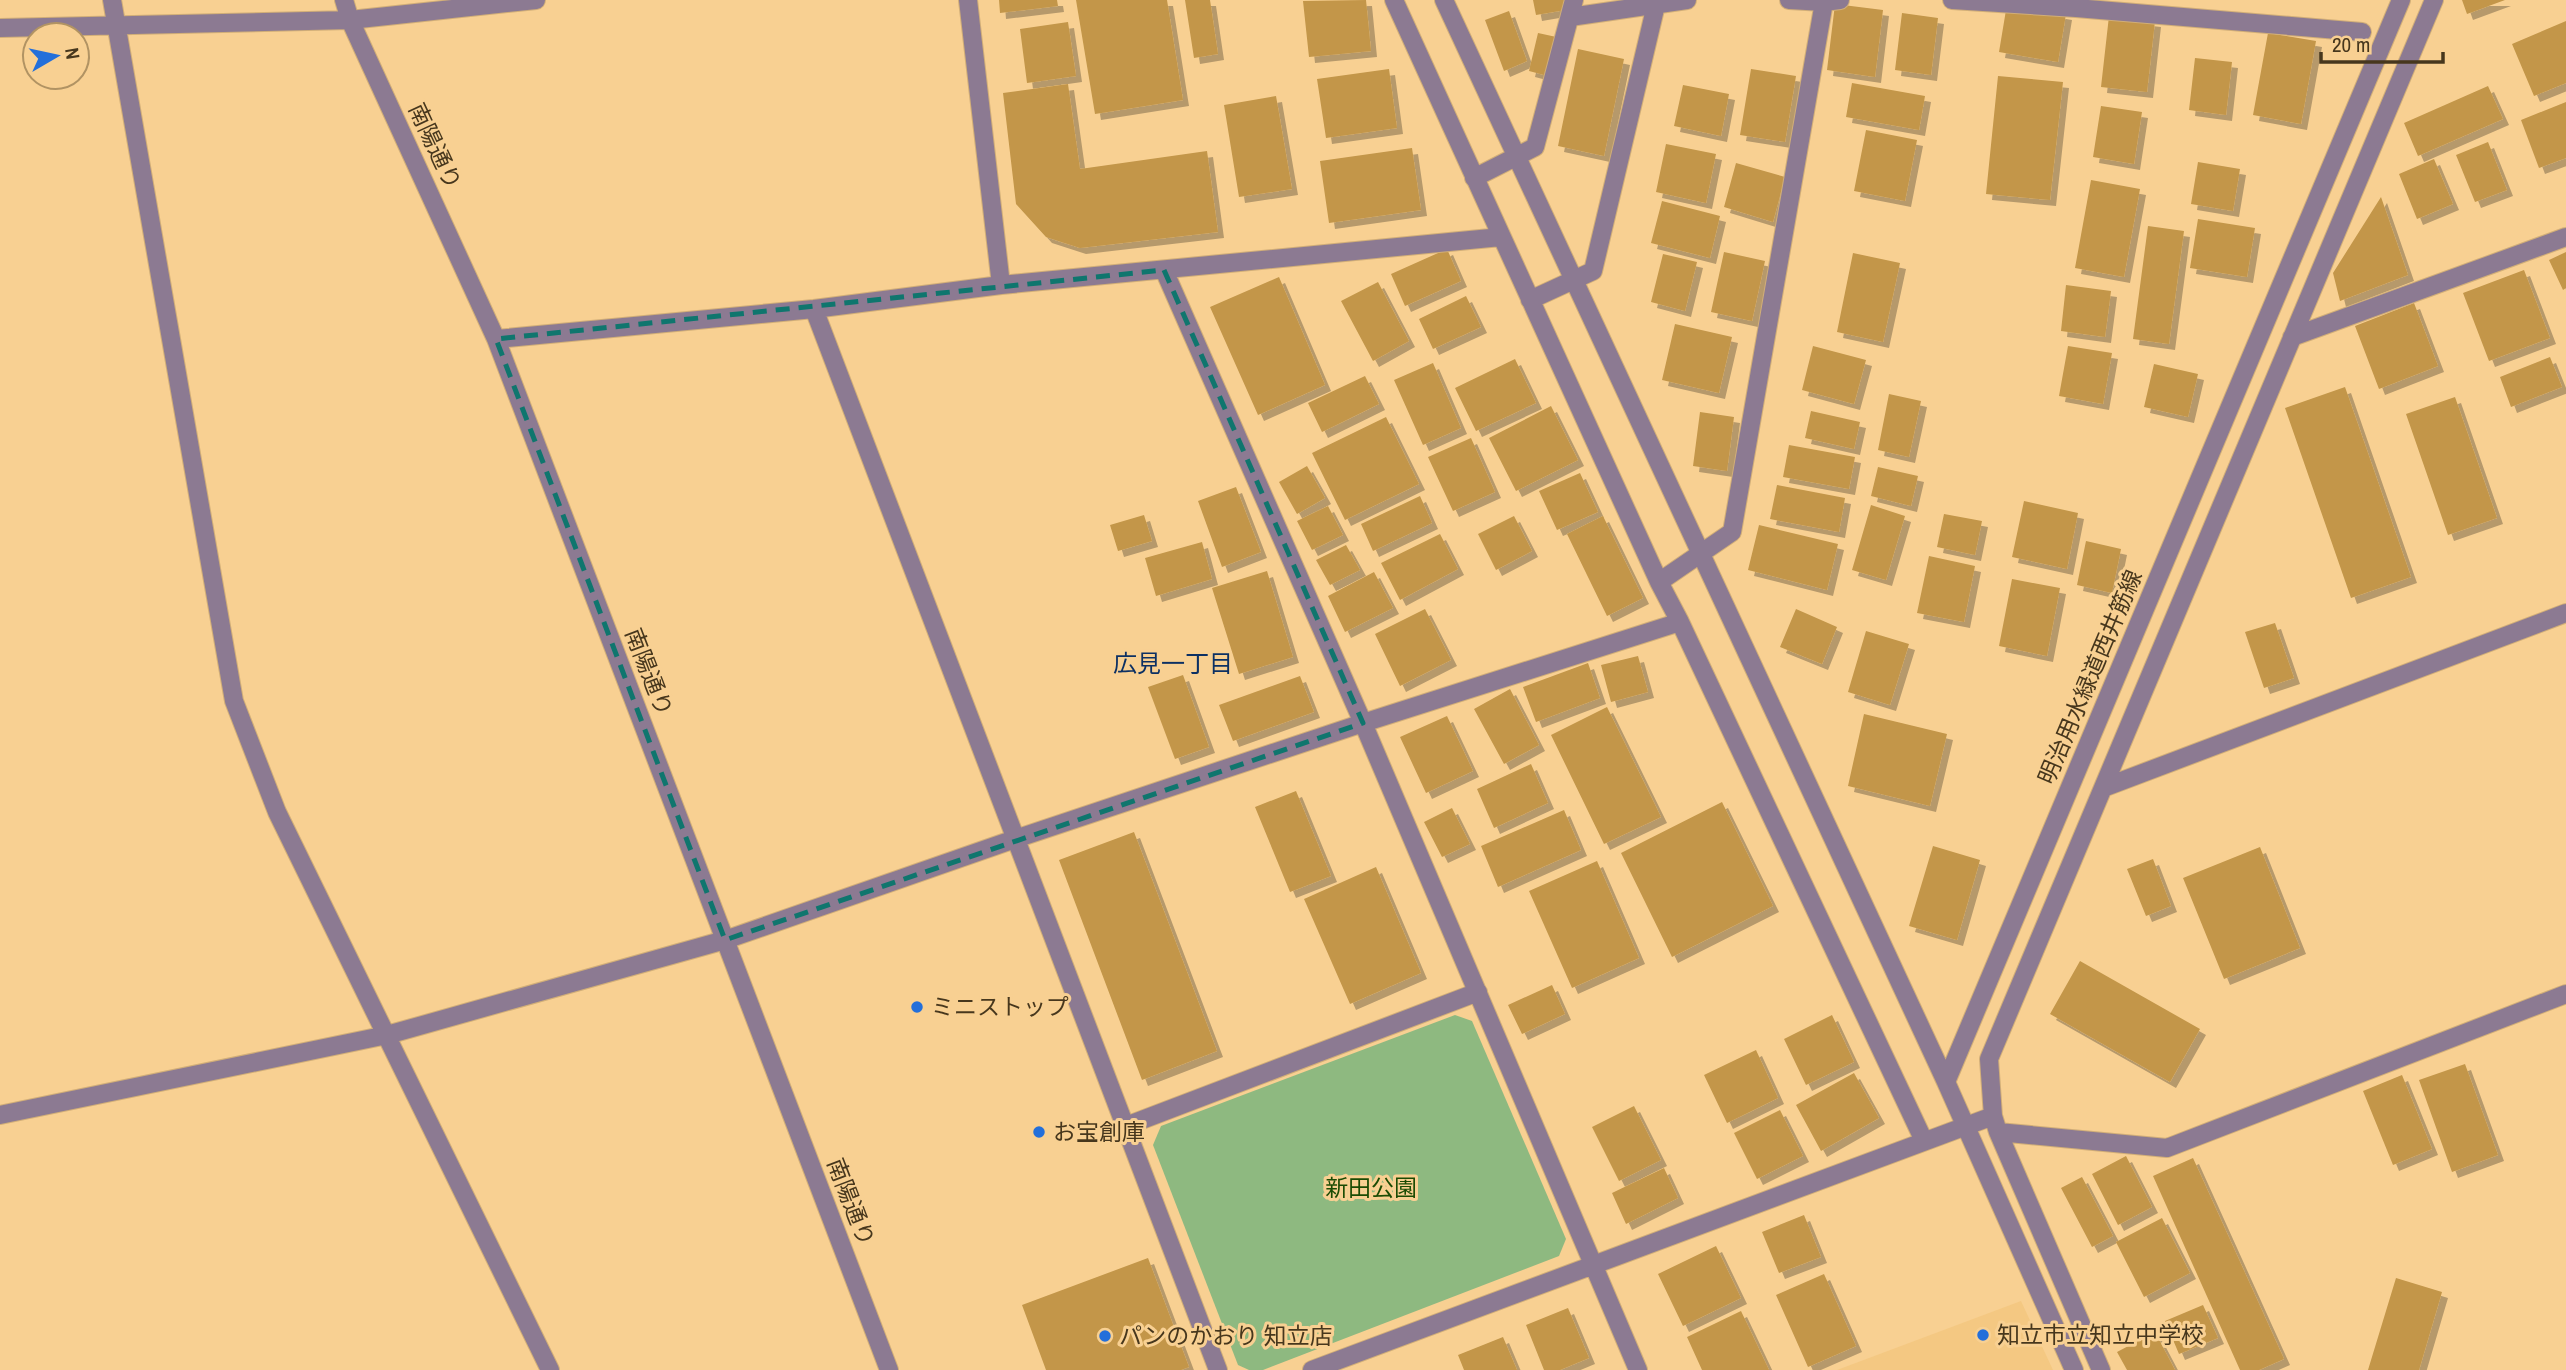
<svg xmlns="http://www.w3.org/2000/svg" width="2566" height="1370" viewBox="0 0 2566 1370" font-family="'Archivo Narrow','Noto Sans JP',sans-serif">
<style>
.built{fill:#f4c882}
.green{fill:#8eb980}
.building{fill:#c39649;filter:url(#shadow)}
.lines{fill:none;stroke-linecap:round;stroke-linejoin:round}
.minor-casing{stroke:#d1ae78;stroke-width:20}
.minor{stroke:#8c7a92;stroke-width:18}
.marked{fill:none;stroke:#0f766e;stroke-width:5;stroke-dasharray:14 9;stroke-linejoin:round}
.poi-dot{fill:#236fda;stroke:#f8d092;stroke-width:2.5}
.labels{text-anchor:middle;stroke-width:6;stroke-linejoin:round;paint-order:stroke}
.street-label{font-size:23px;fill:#47371d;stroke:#f8d092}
.poi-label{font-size:23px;fill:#47371d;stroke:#f8d092;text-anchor:start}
.park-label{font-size:23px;fill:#1a4b03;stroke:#f8d092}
.neighbourhood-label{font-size:24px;fill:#0c3063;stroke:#f8d092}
</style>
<defs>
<filter id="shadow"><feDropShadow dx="6" dy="6" stdDeviation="0" flood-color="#0004"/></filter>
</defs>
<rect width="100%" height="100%" fill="#f8d092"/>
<path class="built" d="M2021,1301L2053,1370H1837Z"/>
<path class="green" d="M1455,1015L1472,1021L1566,1239L1559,1256L1263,1370H1249L1238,1365L1153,1145L1161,1126Z"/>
<path class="building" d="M999,0H1057L1058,6L1000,13Z
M1076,0H1167L1183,100L1095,114Z
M1185,0H1210L1218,54L1194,58Z
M1366,0L1371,51L1309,57L1303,1Z
M1533,0H1570L1571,9L1536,15Z
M2462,0H2505L2467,14Z
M1835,4L1883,10L1875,77L1827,70Z
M2007,4L2066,14L2058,62L1999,52Z
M1509,11L1527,61L1504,71L1485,20Z
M1902,13L1938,18L1931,75L1895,70Z
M2109,16L2155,21L2147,92L2101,87Z
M2566,21V83L2534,96L2512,44Z
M1068,22L1076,76L1027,83L1020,29Z
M1538,33L1561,38L1552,77L1529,71Z
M2268,33L2316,41L2301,124L2253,115Z
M1578,49L1624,59L1604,156L1558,146Z
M2195,58L2232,62L2226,115L2189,110Z
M1389,69L1397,128L1326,138L1317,79Z
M1751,69L1796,76L1785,142L1740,135Z
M1998,76L2063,82L2050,200L1986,194Z
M1852,83L1925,96L1919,130L1846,117Z
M1068,84L1080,169L1207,151L1218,232L1080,248L1046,237L1016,204L1003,93Z
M1683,85L1729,94L1721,136L1674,126Z
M2488,86L2503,119L2418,156L2404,123Z
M1276,96L1292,189L1239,197L1224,105Z
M2566,102V158L2539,168L2521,120Z
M2101,106L2142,112L2134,164L2093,157Z
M1866,130L1917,140L1905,201L1854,191Z
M2488,142L2507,190L2475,202L2456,155Z
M1666,144L1716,154L1706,203L1656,192Z
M1412,148L1421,210L1329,223L1320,161Z
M2434,159L2453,204L2417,219L2399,174Z
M2198,162L2240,169L2233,211L2191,204Z
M1736,163L1785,177L1773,222L1724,207Z
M2091,180L2140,189L2124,277L2075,268Z
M2381,197L2408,275L2340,301L2333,273Z
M1662,201L1720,216L1710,258L1651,243Z
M2198,219L2255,228L2247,277L2190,268Z
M2148,226L2184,231L2169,344L2133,339Z
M1447,249L1461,281L1405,306L1391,274Z
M1724,252L1765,261L1752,321L1711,312Z
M2566,252V288L2563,290L2549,260Z
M1853,253L1900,263L1883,342L1837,332Z
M1663,254L1697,262L1685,311L1651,302Z
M2524,270L2550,338L2489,361L2463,293Z
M1279,277L1325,385L1258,415L1210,307Z
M1378,282L1409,341L1373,361L1341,301Z
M2066,285L2111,291L2105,337L2061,331Z
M1466,296L1481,327L1433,349L1419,319Z
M2414,303L2438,366L2379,389L2355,326Z
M1675,324L1732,337L1719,393L1662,380Z
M1813,346L1866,360L1854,404L1802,390Z
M2068,346L2112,353L2103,404L2059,396Z
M2550,357L2562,387L2511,407L2500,377Z
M1515,359L1536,403L1476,431L1455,388Z
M1433,363L1461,428L1423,445L1394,380Z
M2154,364L2198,374L2188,417L2144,407Z
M1365,376L1379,404L1322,432L1308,403Z
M2345,387L2411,577L2351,598L2285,408Z
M1889,394L1921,401L1909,457L1878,450Z
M2455,397L2497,518L2448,535L2406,414Z
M1551,406L1578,460L1516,491L1489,438Z
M1811,411L1860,422L1854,449L1805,438Z
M1700,412L1734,417L1727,471L1693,466Z
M1386,417L1419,484L1345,520L1312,453Z
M1471,438L1495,492L1453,511L1428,457Z
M1789,445L1855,457L1849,489L1783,477Z
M1307,466L1325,498L1297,514L1279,482Z
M1878,467L1918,476L1911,506L1871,496Z
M1580,473L1598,512L1557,530L1539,491Z
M1777,485L1845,498L1839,532L1770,519Z
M1236,487L1261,552L1222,567L1198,501Z
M1420,496L1432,523L1373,551L1361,524Z
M2024,501L2078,513L2067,569L2012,557Z
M1871,505L1905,516L1886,580L1852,570Z
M1328,506L1343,535L1312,550L1297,521Z
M1944,514L1982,521L1975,555L1937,547Z
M1144,515L1152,541L1118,551L1110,525Z
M1514,516L1532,551L1496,570L1478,534Z
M1603,516L1643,598L1607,616L1567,534Z
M1759,525L1838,544L1827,590L1748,570Z
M1440,534L1458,569L1400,600L1381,563Z
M2086,541L2121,549L2112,593L2077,585Z
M1202,542L1212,579L1156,596L1145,558Z
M1346,545L1360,570L1330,585L1316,560Z
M1929,556L1975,566L1964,622L1917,613Z
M1267,571L1293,657L1239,674L1212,588Z
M1374,572L1393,608L1345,632L1328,596Z
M2012,579L2060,588L2047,656L1999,646Z
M1425,609L1451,660L1400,686L1375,634Z
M1796,609L1837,627L1822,664L1780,647Z
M2275,623L2294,678L2264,688L2245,632Z
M1866,631L1909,644L1890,705L1848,692Z
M1638,656L1648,692L1611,702L1601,665Z
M1588,663L1600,698L1536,722L1523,687Z
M1183,675L1209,747L1175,759L1148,687Z
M1300,676L1314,712L1233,741L1219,705Z
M1510,689L1539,745L1504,764L1474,709Z
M1607,707L1661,817L1604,844L1551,735Z
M1864,714L1947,734L1930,806L1848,786Z
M1447,716L1473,771L1426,793L1400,737Z
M1531,764L1548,803L1494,828L1477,789Z
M1296,791L1331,876L1290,892L1255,807Z
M1722,802L1773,906L1672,957L1621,853Z
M1452,808L1470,844L1442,857L1424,822Z
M1564,810L1581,850L1498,887L1481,846Z
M1134,832L1217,1051L1142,1080L1059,860Z
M1933,846L1980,860L1957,940L1909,926Z
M2260,847L2300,948L2224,979L2183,878Z
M2153,859L2171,906L2146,916L2127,869Z
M1597,861L1639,958L1572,988L1529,891Z
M1376,867L1421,973L1350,1004L1304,899Z
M2080,961L2200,1029L2170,1082L2050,1014Z
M1552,985L1565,1014L1522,1034L1508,1005Z
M1832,1015L1854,1062L1806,1085L1784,1039Z
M1756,1050L1778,1098L1727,1123L1704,1075Z
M2465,1064L2498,1155L2452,1172L2419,1080Z
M1854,1073L1879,1118L1821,1151L1796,1105Z
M2402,1075L2432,1149L2393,1165L2363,1091Z
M1634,1106L1661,1160L1619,1181L1592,1127Z
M1780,1110L1803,1156L1757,1179L1734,1133Z
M2126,1156L2152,1207L2118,1225L2092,1174Z
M2193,1158L2284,1359L2259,1370H2240L2153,1176Z
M1664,1168L1678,1198L1626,1224L1612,1193Z
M2082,1177L2113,1236L2092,1247L2061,1188Z
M1804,1215L1821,1257L1779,1273L1762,1232Z
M2162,1218L2190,1273L2144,1297L2116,1242Z
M1716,1246L1741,1298L1683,1326L1658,1274Z
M1148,1258L1189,1367L1181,1370H1046L1022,1305Z
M1824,1274L1856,1346L1808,1367L1776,1295Z
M2396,1278L2442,1292L2419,1370H2368Z
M2203,1305L2218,1338L2179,1354L2165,1321Z
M1568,1308L1589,1358L1560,1370H1544L1526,1325Z
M1741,1311L1769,1370H1702L1687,1337Z
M2155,1332L2175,1370H2127L2117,1352Z
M1503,1337L1517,1370H1464L1458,1355Z"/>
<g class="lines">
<g class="minor-casing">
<path id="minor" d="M112,0L234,701L277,812L550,1370
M344,0L350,20L496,339L889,1370
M968,0L1001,285
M1394,0L1659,582L1680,622L1924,1141
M1444,0L1946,1082
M1789,0L1824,2L1840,0
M1952,0L2076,8L2362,32
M1570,17L1687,0
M0,28L350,20L536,0
M1474,178L1535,147L1574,0
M1164,270L1363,723L1638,1370
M1530,300L1593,271L1656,5
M814,309L1218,1370
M2292,337L2566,237
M496,339L814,309L1001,285L1501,237
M1659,582L1732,532L1824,2
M2103,788L2566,613
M0,1115L387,1035L725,940L1015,839L1363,723L1680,622
M1126,1126L1478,992
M1998,1132L2167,1148L2566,994
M1312,1370L1993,1116
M2074,1370L1946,1082L2401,0
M2101,1370L1998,1132L1993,1116L1989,1059L2434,0"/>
</g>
<use href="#minor" class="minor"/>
</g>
<path class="marked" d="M1164,270L1363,723L725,940L496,339Z"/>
<g class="poi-dot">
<circle cx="917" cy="1007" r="7"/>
<circle cx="1039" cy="1132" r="7"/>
<circle cx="1983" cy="1335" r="7"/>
<circle cx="1105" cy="1336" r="7"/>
</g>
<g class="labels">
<g class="street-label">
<text transform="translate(435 146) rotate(65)" y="8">南陽通り</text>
<text transform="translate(649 672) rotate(69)" y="8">南陽通り</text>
<text transform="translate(2090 677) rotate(-67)" y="8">明治用水緑道西井筋線</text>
<text transform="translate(851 1202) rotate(69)" y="8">南陽通り</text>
</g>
<g class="poi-label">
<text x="931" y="1015">ミニストップ</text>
<text x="1053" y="1140">お宝創庫</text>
<text x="1997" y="1343">知立市立知立中学校</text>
<text x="1119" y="1344">パンのかおり 知立店</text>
</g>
<g class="park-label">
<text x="1371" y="1196">新田公園</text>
</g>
<g class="neighbourhood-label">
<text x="1173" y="672">広見一丁目</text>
</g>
</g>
<g transform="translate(56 56) rotate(81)"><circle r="33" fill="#f8d092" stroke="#b19363" stroke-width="2"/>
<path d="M0-5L12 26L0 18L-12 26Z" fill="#236fda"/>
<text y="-10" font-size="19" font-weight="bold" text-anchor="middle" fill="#47371d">N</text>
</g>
<path d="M2321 52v10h122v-10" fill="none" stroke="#47371d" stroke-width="3.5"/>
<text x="2332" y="52" font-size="21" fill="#47371d" stroke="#f8d092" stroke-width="5" paint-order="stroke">20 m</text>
</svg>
